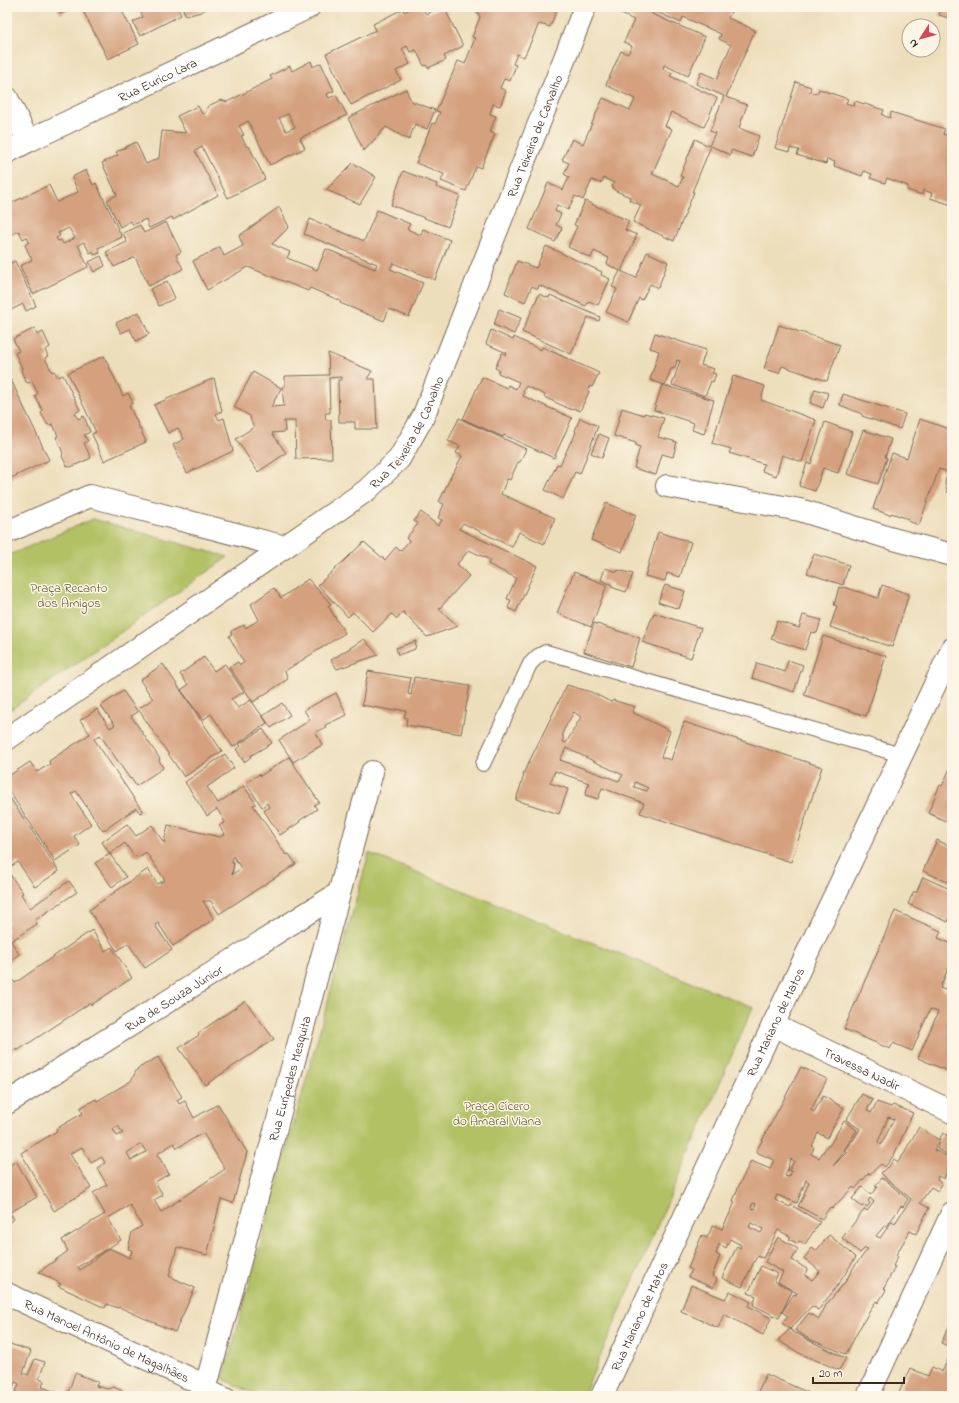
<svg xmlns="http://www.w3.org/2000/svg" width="959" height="1403" viewBox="0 0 959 1403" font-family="'Indie Flower',sans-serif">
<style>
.green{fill:#b1c163;stroke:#767640}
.building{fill:#d4a07e;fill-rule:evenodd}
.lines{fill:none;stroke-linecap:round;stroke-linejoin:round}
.lane-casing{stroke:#796955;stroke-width:16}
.street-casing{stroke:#796955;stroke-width:24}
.secondary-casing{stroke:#796955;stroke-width:24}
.lane{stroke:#fff;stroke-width:14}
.street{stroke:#fff;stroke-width:22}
.secondary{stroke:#fff;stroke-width:22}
.labels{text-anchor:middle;stroke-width:3;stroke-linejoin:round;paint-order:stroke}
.street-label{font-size:13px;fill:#3b2a1e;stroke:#fcf5e5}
.park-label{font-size:13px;fill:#5e5733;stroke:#fcf5e5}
</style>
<rect width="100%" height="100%" fill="#fcf5e5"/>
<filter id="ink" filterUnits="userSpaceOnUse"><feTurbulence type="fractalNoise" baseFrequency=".025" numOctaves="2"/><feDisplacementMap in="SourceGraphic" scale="8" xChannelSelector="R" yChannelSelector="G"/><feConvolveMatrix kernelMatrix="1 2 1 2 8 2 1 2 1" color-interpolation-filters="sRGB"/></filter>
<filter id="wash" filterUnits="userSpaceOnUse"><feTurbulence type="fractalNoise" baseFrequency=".012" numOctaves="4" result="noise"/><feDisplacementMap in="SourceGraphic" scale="16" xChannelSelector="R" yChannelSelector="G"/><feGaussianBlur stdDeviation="0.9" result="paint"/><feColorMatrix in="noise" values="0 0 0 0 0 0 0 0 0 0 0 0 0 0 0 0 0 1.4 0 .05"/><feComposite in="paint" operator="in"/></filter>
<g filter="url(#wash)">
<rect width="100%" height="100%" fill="#eddebb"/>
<path class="green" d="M93,519L228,557L7,712V556Z
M369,853L753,1007L583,1396H258L223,1379Z"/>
<g id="blocks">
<path class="building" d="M57,7H70L71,9L60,14Z
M81,7H120L139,44L108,59Z
M138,7H177L181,15L140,36L133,22L143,17Z
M182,7H210L201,12L186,16Z
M413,7H422L426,14L441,7H444L463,46L444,56L446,60L428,68L426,65L424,66L416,50L410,52L407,46L402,49L410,64L396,71L401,80L351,105L326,54L376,30L373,24L403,9L404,12Z
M475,7H558L550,27L539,24L524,57L517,54L513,64L516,65L510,81L504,79L500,88L506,91L500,106L493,104L490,114L496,116L490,132L495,134L481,168L476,166L466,191L441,181L444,174L416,163L432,123L435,124L440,112L436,111L458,61L465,64L475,38L472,37L480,17Z
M619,7H646L653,10L652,14L705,37L688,76L664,65L663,69L672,73L670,76L717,98L704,127L671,112L665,126L672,129L652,174L679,186L683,177L680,176L695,139L709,146L715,133L710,131L724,96L696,84L701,72L717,79L731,45L719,39L721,34L683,17L681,23L657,12L659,7H733L728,18L755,30L726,97L747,105L739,128L759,136L752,157L731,150L730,155L711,146L692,192H694L674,241L633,222L641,205L629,200L630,197L614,190L612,186L614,183L604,178L602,182L599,183L592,180L583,200L575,196L568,210L557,205L555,211L561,214L556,225L562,228L555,242L529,229L548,183L563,190L569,177L564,174L569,163L562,160L572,139L583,144L603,98L630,110L635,99L606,85L621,51L628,54L632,46L624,42L634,20L617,12Z
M942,7H952V19L939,15Z
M311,61L313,67L321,63L334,91L327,94L329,98L336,95L347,115L300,138L305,148L270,165L248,121L239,126L244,135L241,136L247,147L249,146L265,179L228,198L202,147L195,151L218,195L173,220L172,217L149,228L146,219L133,225L131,221L120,227L107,200L117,195L102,163L118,155L116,152L136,142L146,164L159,158L162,131L186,133L177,116L198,106L202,114L205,113L208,106L221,100L227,102L272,79L270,76L290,66L292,71ZM288,114L295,127L286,131L279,118Z
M796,82L811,87L810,92L817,94L819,89L848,99L846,103L854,106L855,101L884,110L882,115L890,118L891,112L945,129L943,134L950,137L952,132V205L930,198L932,193L923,190L922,195L907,190L908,186L887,178L885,183L870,178L872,174L864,171L862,176L834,166L835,162L827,159L826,164L797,155L799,150L790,148L789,152L775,148Z
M406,89L411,101L435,110L427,129L415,124L409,140L386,127L364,151L348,118Z
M353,163L376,177L360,204L326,190Z
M86,170L93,185L96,183L122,237L98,248L100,253L94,255L93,251L90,253L84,242L78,245L88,267L33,294L20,266L32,260L25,245L29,242L27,237L23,239L19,231L7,237V205L49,185L57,202L78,192L72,177ZM69,228L75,238L63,244L61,240L58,241L56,238L60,236L58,233Z
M403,171L437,184L436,187L460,196L448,227L391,205Z
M585,201L629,221L625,230L637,235L621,271L636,278L647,252L668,262L658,288L650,284L642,300L639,298L628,322L606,312L617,289L612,287L620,271L607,264L609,258L594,251L591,258L568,247L577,226L574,225Z
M279,207L289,227L272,244L290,252L287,258L317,270L326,249L375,269L377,264L304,234L310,219L364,241L377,210L410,224L407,229L421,235L423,229L450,240L435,280L393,263L390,269L423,283L409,317L389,309L384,321L340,303L341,301L310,288L308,291L248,267L207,290L193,261L220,247L224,256L243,246L239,236Z
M166,222L181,252L176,255L183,269L149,286L135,257L114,267L106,252L127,242L123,233L140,225L144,233Z
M546,246L602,272L601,275L610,279L598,305L589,301L586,306L539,285L538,289L532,286L525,302L505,293L517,261L536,268Z
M101,256L105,266L94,272L89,262Z
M15,261L36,306L26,311L23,304L7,312V265Z
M167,281L175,298L159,306L150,289Z
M539,294L549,298L550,295L600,317L599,321L588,317L571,354L522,332Z
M499,309L521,318L514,334L494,325Z
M139,312L149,334L136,341L130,329L121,333L116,323Z
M779,325L840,345L827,381L782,366L779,373L764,369Z
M35,328L37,335L43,332L50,347L45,350L48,356L45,358L52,372L54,371L58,377L63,375L80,410L75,413L78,419L84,416L90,432L84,435L88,441L84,443L91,458L71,467L67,466L62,456L63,453L56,437L58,436L53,424L49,425L47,424L41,413L43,411L35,396L38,394L32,381L29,383L26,382L21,371L22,368L15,353L19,351L13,339Z
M491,330L513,340L514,337L541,350L542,347L599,373L592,387L590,386L588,391L589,392L580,411L573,408L572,410L544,397L545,395L526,386L523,392L524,393L523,396L572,418L554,458L504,435L503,437L463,419L482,377L507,388L508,385L516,389L519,382L498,373L499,370L495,368L502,353L506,355L507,353L486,344Z
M655,333L706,350L701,365L714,369L712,373L716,374L713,382L711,381L705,396L672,385L680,361L677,360L675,368L671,369L665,385L650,380L659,351L650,348Z
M328,353L372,371L367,379H375L377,429H355V422H339L338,380H342V377L329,378L330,413H325L326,420H331L332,458L296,459L295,421H284L285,432L272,433L286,453L258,472L236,439L254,427L251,421L250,416L234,407L253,372L281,388L271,407L284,406L282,387L285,386V376L329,375Z
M104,356L123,396L128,393L133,403L129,405L146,442L104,461L92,434L96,432L68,373Z
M733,376L765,386L761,400L816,420L802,462L782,455L776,476L762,471L764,464L729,453L731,449L712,443Z
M214,378L222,411L216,414L219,420L224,418L233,451L187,473L173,445L184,439L178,428L168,433L154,405Z
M11,380L49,460L7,480V382Z
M662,385L714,400L704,434L692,430L694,423L654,410Z
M815,389L828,393L823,408L810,403Z
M843,394L905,414L900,429L862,416V414L840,405Z
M622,408L644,415V413L664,418L658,437L677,442L673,457L662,454L656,475L634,468L640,447L636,446V443L614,436Z
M459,418L526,449L520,462H518L510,480L507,479L501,494L555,518L544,544L519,532L512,547L463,523L459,529L537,566L516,612L508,608L511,600L507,599L516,578L488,564L490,560L469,550L457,564L469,576L439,609L458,626L427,637L403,612L397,619L392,614L373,632L353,612L348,617L318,585L364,542L385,560L396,547L400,551L409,541L406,538L418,524L414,521L421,512L438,526L442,520L438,518L444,504L439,502L453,472H454L462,456L456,453L460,446L448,441Z
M580,418L598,426L580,474L575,472L563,499L545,490L557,464L560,465L571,441L572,442L576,432L575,431Z
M920,419L952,430V492L948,493L945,483L948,472L939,469L919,525L908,521L909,519L891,513L890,515L873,509L892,453L907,458Z
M825,422L852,432L838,473L823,468L815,491L799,486L807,463L811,464Z
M863,430L891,439L885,457L887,458L878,484L847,474Z
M599,434L609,438L602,458L591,453Z
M606,503L636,515L622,552L591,540Z
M658,532L691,542L680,577L667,573L665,581L645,576Z
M814,554L849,565L843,585L807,573Z
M605,568L617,572L618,570L633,574L626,592L611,587L612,585L601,580Z
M574,572L607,585L591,627L557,613Z
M308,579L331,604L328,606L345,633L285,671L288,679L253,702L229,667L238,662L240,665L244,663L229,636L232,634L231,631L244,625L245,628L259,620L251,604L274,588L281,598Z
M665,585L685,591L679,609L658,602Z
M882,585L909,594L892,647L830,627L837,606L834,605L839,587L843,588L844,587L878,598Z
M654,613L701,628L691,658L642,642Z
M803,615L821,620L817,633L811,632L805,650L771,639L777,621L799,628Z
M594,623L640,638L631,667L584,652Z
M823,636L886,656L866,716L804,695Z
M364,639L378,655L337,669L331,660Z
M416,641L415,649L398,655L396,648Z
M204,657L214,671L225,664L244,692L231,699L238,708L251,700L267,723L233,747L211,714L203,720L181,690L188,685L180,674Z
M788,660L803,665L794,692L752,678L757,663L785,672Z
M163,664L222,751L184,777L138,709L153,699L140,680Z
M368,671L411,678L408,694L411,695L414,677L470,686L461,734L406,725L407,718L404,717L406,711L396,709L395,711L362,705Z
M567,685L591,692L611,702L613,700L635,707L632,712L670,731L661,757L671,760L684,722L822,767L791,862L640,813L644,803L602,788L598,799L585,795L589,783L555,771L550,783L568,789L559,814L516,800L524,775L523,774ZM574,712L581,717L566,743L563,742V731ZM566,748L623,775L619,781L560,760ZM635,782L648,788L647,791L634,787Z
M123,691L138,712L131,716L160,759L159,760L163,768L136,786L131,778L130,779L100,735L94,739L143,812L140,813L136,808L103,831L76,791L71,794L91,824L74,836L80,845L55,861L7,788V777L30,762L37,772L50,764L49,761L90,734L80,720L97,709L110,728L115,725L101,706Z
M336,693L347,715L325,725L326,727L316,732L322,745L293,762L279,740L310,720L304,710Z
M282,703L290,715L271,728L263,716Z
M263,729L272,743L250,756L251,757L244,762L236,749L241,746L239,744Z
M225,754L234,768L207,787L218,803L244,786L256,804L253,805L286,855L289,854L296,864L219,914L211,901H203L214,919L173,946L158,923L155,925L172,950L145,968L128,943L117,951L89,910L148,869L157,884L165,880L146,852L139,857L133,855L125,843L110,854L102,842L127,824L136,836L152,825L164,843L168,825L220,837L225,834L219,826L225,822L217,809L207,816L185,782ZM233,856L241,868L232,875L234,863H232Z
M289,757L319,802L314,805L317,809L299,821L300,822L280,835L264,811L269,807L267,803L262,807L246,783L259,774L260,776Z
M952,764V824L928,813L940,785L942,786Z
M10,798L59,871L35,887L18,862L7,869V800Z
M937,840L952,847V884L923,871Z
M110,854L126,877L112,887L95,863Z
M7,870L23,893L21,894L30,908L69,881L77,892L35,920L37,924L11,941L19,954L7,963V923L9,922L7,920Z
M923,877L952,890V904L950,908L952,909V912L948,922L908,904L914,891L916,893Z
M895,911L941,931L938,938L952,944V959L940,988L947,991L952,980V1073L918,1058L938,1012L930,1009L912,1051L893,1043L890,1049L844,1029Z
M92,930L105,951L112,947L132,978L91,1005L90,1003L17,1051L16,1049L7,1055V982L12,979L15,983Z
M245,1001L274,1039L205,1085L179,1048L199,1035L198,1033Z
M158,1057L182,1097L177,1100L179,1104L185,1101L194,1118L218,1104L247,1152L233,1203L221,1199L207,1255L177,1247L169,1276L195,1288L175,1332L119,1307L118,1308L107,1304L105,1308L58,1286L61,1284L39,1272L68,1251L62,1240L105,1214L93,1193L107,1185L97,1168L105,1163L102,1157L91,1163L82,1147L70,1154L91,1188L54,1211L21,1153L57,1131L56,1129L83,1113L80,1108L96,1099L97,1101L131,1081L137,1069ZM118,1126L123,1133L117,1136L113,1129ZM203,1133L225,1169L161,1212L154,1200L163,1195L155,1182L169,1174L157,1154L174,1143L177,1148ZM141,1144L146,1152L131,1160L127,1153ZM130,1205L142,1226L132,1232L128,1249L132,1250L130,1258L109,1248L80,1270L78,1267L121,1240L108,1218Z
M801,1067L827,1079L811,1110L814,1112L823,1096L844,1108L827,1138L818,1133L812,1146L814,1148L811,1154L819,1158L828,1145L829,1146L844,1121L857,1130L844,1150L853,1140L860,1129L846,1120L862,1094L873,1100L867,1110L871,1113L877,1102L891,1107L893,1105L913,1113L894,1155L885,1167L881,1164L870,1174L869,1173L855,1189L853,1187L832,1209L830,1207L822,1219L798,1206L805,1194H804L809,1182L806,1180L797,1203L777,1195L775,1200L790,1207L791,1205L820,1222L805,1244L799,1241L798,1244L789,1239L791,1237L778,1230L763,1258L757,1256L742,1287L722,1278L737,1246L740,1248L741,1245L730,1239L726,1248L719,1244L716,1254L720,1256L712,1276L717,1279L713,1288L688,1277L692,1270L688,1268L702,1235L707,1238L713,1225L722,1229L731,1211L735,1202L733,1201L739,1185L751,1161L770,1169L774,1160L756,1152ZM888,1117L894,1119L881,1145L878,1142ZM844,1150L847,1152L833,1166L845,1151ZM791,1159L794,1161L789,1171L792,1172L789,1177L785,1176L789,1166L788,1165ZM753,1203L756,1204L754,1209L751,1208ZM751,1223L763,1229L761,1233L749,1227Z
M919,1127L939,1140L943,1133L952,1138V1147L948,1155L937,1149L940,1143L939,1142L934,1150L952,1159L944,1179L938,1176L937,1180L942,1184L938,1191L931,1187L920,1203L929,1208L916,1234L910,1231L896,1255L898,1256L893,1266L895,1267L884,1288L886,1290L878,1303L876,1301L862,1324L846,1354L809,1339L795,1330L809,1313L819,1319L826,1305L846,1281L853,1268L868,1249L865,1248L860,1253L842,1238L865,1209L867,1211L874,1202L870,1198L868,1201L870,1203L867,1207L864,1205L862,1207L852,1199L862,1187L871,1195L877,1187L875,1186L882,1178L908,1199L903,1207L901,1206L887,1226L885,1225L876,1236L880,1238L892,1221L895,1223L911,1199L885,1178V1177L881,1173L887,1167L888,1168L894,1159L898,1162L906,1151H905Z
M16,1161L37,1197L9,1213L14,1219L7,1223V1167Z
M829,1235L856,1257L838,1285L818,1310L812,1306L790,1329L796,1334L797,1333L808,1340L846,1358L839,1370L801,1354L784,1344L778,1340L790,1329L782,1323L788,1316L782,1312L794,1294L796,1295L797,1293L778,1282L783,1272L765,1262L778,1237L798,1249L792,1260L807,1269L805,1275L812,1280L820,1271L804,1258L812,1248L816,1251Z
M761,1266L778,1274L774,1281L792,1291L779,1318L753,1305L756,1296L748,1293Z
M691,1285L725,1299L730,1291L751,1302L748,1306L771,1318L763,1335L724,1314L718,1328L681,1311Z
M952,1320V1348L941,1343Z
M7,1343L31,1351L23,1373L28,1375L35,1359L45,1362L39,1379L44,1381L42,1387L67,1396H14L19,1384L15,1382L10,1396H7Z
M950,1355L952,1356V1380L949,1386L952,1387V1396H901L898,1395L910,1368L928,1376L932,1367L942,1372Z
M75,1373L98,1382L96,1386L108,1389L113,1387L123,1391L122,1393L129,1396H67Z
M766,1374L809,1393L807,1396H756Z"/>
</g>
</g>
<g filter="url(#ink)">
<use href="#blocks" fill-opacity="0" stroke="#796955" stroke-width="1"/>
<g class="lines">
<g class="lane-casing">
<path id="lane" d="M483,764L530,664L538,656L546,652L901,755
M206,1386L228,1396"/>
</g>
<g class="street-casing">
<g id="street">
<path d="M7,98L28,141"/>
<path id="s1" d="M7,152L28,141L309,7"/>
<path d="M667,486L800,510L886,537L952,555"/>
<path d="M7,532L90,496L285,547"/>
<path id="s2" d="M7,739L367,490L399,459L423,417L585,7"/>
<path id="s3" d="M773,1025L952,1112"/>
<path id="s4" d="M7,1103L339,893"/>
<path id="s5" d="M7,1294L206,1386L372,772"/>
<path d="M868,1396L952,1213"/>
</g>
</g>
<g class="secondary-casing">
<g id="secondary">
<path id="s6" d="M602,1396L773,1025L952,649"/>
</g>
</g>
<use href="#lane" class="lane"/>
<use href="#street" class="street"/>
<use href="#secondary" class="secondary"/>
</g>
</g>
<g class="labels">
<g class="street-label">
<text dy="5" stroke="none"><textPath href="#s1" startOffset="167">Rua Eurico Lara</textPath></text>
<text dy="5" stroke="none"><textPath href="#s2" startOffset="833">Rua Teixeira de Carvalho</textPath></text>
<text dy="5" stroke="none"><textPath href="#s2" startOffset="509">Rua Teixeira de Carvalho</textPath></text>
<text dy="5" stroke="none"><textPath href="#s4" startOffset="197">Rua de Souza Júnior</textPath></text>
<text dy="5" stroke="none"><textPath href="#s6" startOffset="412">Rua Mariano de Matos</textPath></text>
<text dy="5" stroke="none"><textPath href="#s3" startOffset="99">Travessa Nadir</textPath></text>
<text dy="5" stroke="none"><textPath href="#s5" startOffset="538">Rua Eurípedes Mesquita</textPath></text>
<text dy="5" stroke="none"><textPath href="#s6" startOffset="88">Rua Mariano de Matos</textPath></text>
<text dy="5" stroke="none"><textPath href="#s5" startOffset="110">Rua Manoel Antônio de Magalhães</textPath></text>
</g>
<g class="park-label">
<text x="69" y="592">Praça Recanto<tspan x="69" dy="15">dos Amigos</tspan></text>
<text x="497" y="1110">Praça Cícero<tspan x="497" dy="15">do Amaral Viana</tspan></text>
</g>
</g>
<rect width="959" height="1403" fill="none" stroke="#fcf5e5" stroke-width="24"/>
<g transform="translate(921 38) rotate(234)"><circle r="19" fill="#fcf5e5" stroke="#afa495"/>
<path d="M0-3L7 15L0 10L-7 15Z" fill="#d1495b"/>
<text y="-6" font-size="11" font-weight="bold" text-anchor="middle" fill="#3b2a1e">N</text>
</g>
<path d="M813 1377v6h91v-6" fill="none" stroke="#3b2a1e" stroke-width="2"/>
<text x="819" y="1377" font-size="12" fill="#3b2a1e" stroke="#fcf5e5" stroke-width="3" paint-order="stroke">20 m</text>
</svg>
